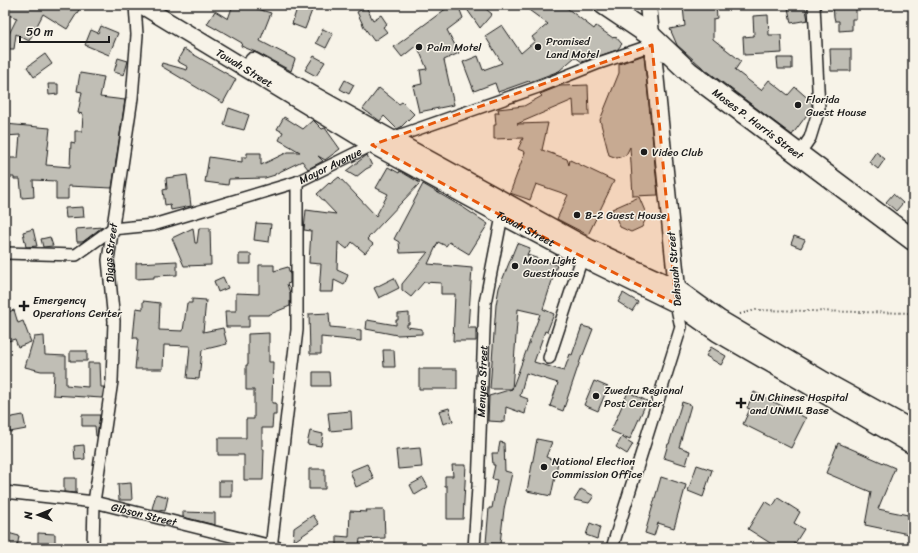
<svg xmlns="http://www.w3.org/2000/svg" width="918" height="553" viewBox="0 0 918 553" font-family="Sriracha,sans-serif">
<style>
.building{fill:#c0beb5;stroke:#1c1c1c;fill-rule:evenodd}
.lines{fill:none;stroke-linecap:round;stroke-linejoin:round}
.street-casing{stroke:#1c1c1c;stroke-width:14}
.secondary-casing{stroke:#1c1c1c;stroke-width:19}
.highway-casing{stroke:#1c1c1c;stroke-width:23}
.path{stroke:#1c1c1c;stroke-width:2;stroke-dasharray:1 3;stroke-linecap:butt}
.street{stroke:#f7f3e8;stroke-width:11}
.secondary{stroke:#f7f3e8;stroke-width:16}
.highway{stroke:#f7f3e8;stroke-width:20}
.marked{fill:#e8590c;fill-opacity:0.2;stroke:#e8590c;stroke-width:3;stroke-dasharray:8 5;stroke-linejoin:round}
.poi-dot{fill:#1c1c1c;stroke:#f7f3e8;stroke-width:1.5}
.labels{text-anchor:middle;stroke-width:3;stroke-linejoin:round;paint-order:stroke}
.poi-label{font-size:11px;fill:#1c1c1c;stroke:#f7f3e8;text-anchor:start}
.street-label{font-size:11px;fill:#1c1c1c;stroke:#f7f3e8}
</style>
<rect width="100%" height="100%" fill="#f7f3e8"/>
<filter id="ink" filterUnits="userSpaceOnUse"><feTurbulence type="fractalNoise" baseFrequency=".025" numOctaves="2"/><feDisplacementMap in="SourceGraphic" scale="8" xChannelSelector="R" yChannelSelector="G"/><feConvolveMatrix kernelMatrix="1 2 1 2 8 2 1 2 1" color-interpolation-filters="sRGB"/></filter>
<g filter="url(#ink)">
<path class="building" d="M5,5H82L67,29L43,14L29,41L16,34L14,49H5V38H7L17,18L5,14Z
M233,5H244L271,13L260,41L295,59L291,71L258,53L241,46L242,43L216,28V29L207,24L215,11L228,19Z
M298,5H314L305,29L292,24Z
M451,5H458L463,18L447,30L459,53L444,60L454,105L419,112L413,86L422,84L420,70L427,69L417,45L402,57L394,47Z
M464,5H481L492,14L480,28Z
M522,5H563L594,29L596,26L613,38L615,36L622,44L617,50L582,62L575,57L559,71L530,82L529,81L498,92L495,83L474,91L463,62L478,56L483,70L502,63L485,36L502,25L521,53L535,41L532,37L548,24Z
M703,5H716L717,18L713,19V39L741,61L735,70L761,90L769,80L788,95L795,87L812,102V108L792,135L702,67L677,45L670,29L685,26L683,7Z
M801,5H805L808,20L791,23L788,8Z
M833,5H856V19H852V30L839,31V21H835L834,17Z
M366,7L373,20L381,15L387,24L383,27L387,32L374,41L364,27L357,12Z
M768,15L769,35H781L782,53L744,55L743,37L754,36L753,16Z
M101,26L118,33L109,55L85,45L91,30L98,33Z
M323,29L333,34L326,48L316,43Z
M184,49L236,79L223,103L161,66L162,63L187,70L188,67L177,61Z
M830,49H851V71H831Z
M45,54L52,64L34,77L27,67Z
M644,55L658,195L633,196L630,147L626,155L617,158L609,155L600,120L619,73V64Z
M314,56L325,62L316,76L305,70Z
M118,58L128,61L124,75L114,72Z
M777,58H792V69H778Z
M80,73L104,77L100,97L125,100L112,188L68,186V199H56V181L33,180L34,197L22,198L20,179H14V177H5V158H18L20,135L5,136V124L50,128L46,165L70,167L71,142L75,143V131H82L83,114L78,113L82,92L77,91Z
M345,80L354,85L349,94L340,89Z
M48,84H58V94L49,95Z
M588,85L589,115H574L573,100L517,124L548,123L542,150L567,159L569,165L570,160L614,181L588,235L557,219L568,195L536,184L530,200L510,193L525,152L518,149L523,138L494,139V125H496L495,113H499L498,109L524,106L542,96L540,94L560,86Z
M379,88L399,104L402,102L414,114L401,127L397,129L384,116L380,121L363,109Z
M229,108L249,115L244,130L224,125Z
M284,117L303,129L313,120L322,129L325,128L340,149L325,160L318,156L323,161L308,169L302,161L275,174V175L265,178L229,179L228,185L205,182L209,157L242,162V157H247V153H261V165L288,152H300L279,140L283,132L277,129Z
M876,152L885,159L878,169L869,162Z
M367,155L372,166L366,169L356,177L346,171Z
M388,167L399,173L400,171L420,183L367,239L373,244L365,253L352,242L347,249L338,242L337,270L348,275L344,285L334,280L333,292H319L321,264L309,263L311,231L304,230L306,210L336,214L317,194L329,183L330,184L339,177L376,216L388,194L376,188Z
M187,175L191,206L171,210L170,204L165,205L163,190L167,189L166,178Z
M423,184L464,208L488,224L469,254L449,242L446,246L438,242L428,264L472,268L468,328H476V341H453L455,294H441V283L424,282L411,297L402,290V284L428,252L400,253L399,242L394,239Z
M893,194L903,203L896,211L886,202Z
M639,197L647,216L642,227L631,232L620,227L612,209Z
M83,207L84,217L66,218L65,208Z
M256,223L271,224L269,242L254,240Z
M102,227L83,242H77L76,229Z
M193,228L195,243H197L199,228H210L211,265L184,266L172,238Z
M33,229L37,246L26,247L23,232Z
M794,236L805,240L801,248L791,244Z
M50,237L53,246L43,247L41,239Z
M517,243L530,248L527,255L557,265L543,309L554,314L547,332L545,331L534,362L564,371L570,354L572,355L582,326L593,329L583,355H582L563,411L550,406L558,383L526,373L520,396L528,399L525,414L506,407L505,422L488,421L489,396L512,389H490L496,305L499,288ZM518,309L540,314L512,389Z
M239,254H251V264H239Z
M177,261V275L154,276V278L136,279V263Z
M259,265H274V271L288,267L290,275V283L287,284L290,293V306L268,315H249V327H226L225,311H236V293L259,294Z
M223,277L228,288L218,292L214,281Z
M394,278L399,288L379,298L374,288Z
M623,293L638,302L632,311L618,302Z
M192,299L206,300L203,332L223,328L227,344L202,350L199,379L187,378L190,346L164,345L163,369H135L138,338H133L136,308L143,309V301L160,303L159,330L183,331L187,303H192Z
M14,310L18,323L23,321L31,342L18,347L15,339L5,342V313Z
M329,313L330,327L361,330V341L321,337V354H310L309,314Z
M409,313V324H407V327L422,329V334L397,335L366,329L367,320L396,325V320H398V314Z
M269,333V362H273L272,403H276V415H273L272,428H262V449H264L263,480H244V455H218V438H246V419H254V390H246V365H248V334Z
M44,336L45,355L66,356V385L88,387V363H100L101,387H104L102,398L53,395L54,371H41L25,367L34,337Z
M711,347L726,356L721,365L706,356Z
M383,350H394L395,367H384Z
M70,351H87V361H70Z
M419,369H457V389H419Z
M313,372H329L330,386H313Z
M594,381L608,387L598,411L584,405Z
M628,392L647,401L630,439L611,431Z
M754,392L806,418L791,448L743,424L750,409L747,408Z
M682,402L691,405L679,447L690,451L686,465L664,458L668,444H669Z
M449,408L453,421L443,424L439,411Z
M351,411L352,429L330,431L328,413Z
M23,415L26,429L10,432L7,418Z
M82,415H100L97,436H96L95,426H82Z
M310,431L323,434L321,446L307,444Z
M622,437L633,444L627,454L616,447Z
M537,439L552,442L546,457L558,462L551,496L527,491Z
M500,442L504,443L505,471L512,473L504,509L500,544L486,543L489,508H492L497,480L492,479L495,465H493L492,453H498Z
M838,443L895,468L878,509L913,516V535L865,525L871,492L826,473Z
M84,445L85,459L75,460L74,446Z
M420,448L422,467L398,469L396,450Z
M367,464L374,479L356,487L350,471Z
M452,465H466L463,519H447V486H445V476H453Z
M697,465L712,470L703,497L688,491Z
M309,469H325V489H309Z
M661,477L686,485L674,528L658,523L654,536L645,533Z
M64,478H76V493L64,492Z
M423,478L428,487L415,495L410,485Z
M219,481H232V497H219Z
M131,483L132,500H119L118,484Z
M581,489L594,496L589,503L574,500Z
M156,494L168,497L165,511L152,509Z
M778,498L800,512L794,523L804,529L792,548H778L748,529L765,501L773,506Z
M366,510H384L385,538L360,539L359,548H337V536L349,537L350,511L367,512Z
M183,512L215,513V525L183,517Z
M313,515L319,524L293,542L294,528Z
M590,523L600,527L597,539L586,535Z
M8,533L19,536L17,548H5Z
M38,533L55,534V548H38Z"/>
<g class="lines">
<g class="street-casing">
<g id="street">
<path d="M799,154L810,138L819,109L814,5"/>
<path id="s1" d="M5,253L76,255L112,229L153,225L297,182L372,145L541,86L599,63L652,45"/>
<path d="M549,358L582,258"/>
<path id="s2" d="M5,492L94,502L280,548"/>
<path id="s3" d="M93,548L94,502L112,381L114,321L108,260L132,98L137,35L135,5"/>
<path d="M271,548L297,330V182"/>
<path id="s4" d="M474,548L478,487L485,303L502,216"/>
<path d="M612,548L681,327L676,304"/>
</g>
</g>
<g class="secondary-casing">
<g id="secondary">
<path id="s5" d="M141,5L372,145L502,216L582,258L676,304L717,333L913,446"/>
<path d="M648,5L677,288L676,297"/>
<path d="M253,61L412,150L590,248L677,288L720,319L822,379L913,429"/>
</g>
</g>
<g class="highway-casing">
<g id="highway">
<path id="s6" d="M605,5L651,36L689,72L913,240"/>
</g>
</g>
<path class="path" d="M740,314L756,310L913,313"/>
<use href="#street" class="street"/>
<use href="#secondary" class="secondary"/>
<use href="#highway" class="highway"/>
</g>
</g>
<path class="marked" d="M652,45L676,304L502,216L372,145Z"/>
<g class="poi-dot">
<circle cx="419" cy="47" r="4"/>
<circle cx="538" cy="47" r="4"/>
<circle cx="798" cy="105" r="4"/>
<circle cx="644" cy="152" r="4"/>
<circle cx="577" cy="215" r="4"/>
<circle cx="515" cy="266" r="4"/>
<path d="M22 300h4v4h4v4h-4v4h-4v-4h-4v-4h4z"/>
<circle cx="596" cy="396" r="4"/>
<path d="M739 397h4v4h4v4h-4v4h-4v-4h-4v-4h4z"/>
<circle cx="544" cy="467" r="4"/>
</g>
<g class="labels">
<g class="poi-label">
<text x="546" y="45">Promised<tspan x="546" dy="13">Land Motel</tspan></text>
<text x="427" y="51">Palm Motel</text>
<text x="806" y="103">Florida<tspan x="806" dy="13">Guest House</tspan></text>
<text x="652" y="156">Video Club</text>
<text x="585" y="219">B-2 Guest House</text>
<text x="523" y="264">Moon Light<tspan x="523" dy="13">Guesthouse</tspan></text>
<text x="33" y="304">Emergency<tspan x="33" dy="13">Operations Center</tspan></text>
<text x="604" y="394">Zwedru Regional<tspan x="604" dy="13">Post Center</tspan></text>
<text x="750" y="401">UN Chinese Hospital<tspan x="750" dy="13">and UNMIL Base</tspan></text>
<text x="552" y="465">National Election<tspan x="552" dy="13">Commission Office</tspan></text>
</g>
<g class="street-label">
<text dy="4" stroke="none"><textPath href="#s5" startOffset="121">Towah Street</textPath></text>
<text dy="4" stroke="none"><textPath href="#s6" startOffset="194">Moses P. Harris Street</textPath></text>
<text dy="4" stroke="none"><textPath href="#s1" startOffset="344">Mayor Avenue</textPath></text>
<text dy="4" stroke="none"><textPath href="#s5" startOffset="445">Towah Street</textPath></text>
<text dy="4" stroke="none"><textPath href="#s3" startOffset="297">Diggs Street</textPath></text>
<text transform="translate(674 269) rotate(-95)" y="4">Dehsuah Street</text>
<text dy="4" stroke="none"><textPath href="#s4" startOffset="167">Menyea Street</textPath></text>
<text dy="4" stroke="none"><textPath href="#s2" startOffset="141">Gibson Street</textPath></text>
</g>
</g>
<rect width="918" height="553" fill="none" stroke="#f7f3e8" stroke-width="20"/>
<rect x="10" y="10" width="898" height="533" fill="none" stroke="#1c1c1c" stroke-width="1.5" filter="url(#ink)"/>
<g transform="translate(38 515) rotate(269)" stroke="#f7f3e8" stroke-width="3" paint-order="stroke">
<path d="M0-3L7 15L0 10L-7 15Z" fill="#1c1c1c"/>
<text y="-6" font-size="11" font-weight="bold" text-anchor="middle" fill="#1c1c1c">N</text>
</g>
<path d="M20 36v6h89v-6" fill="none" stroke="#1c1c1c" stroke-width="2"/>
<text x="26" y="36" font-size="12" fill="#1c1c1c" stroke="#f7f3e8" stroke-width="3" paint-order="stroke">50 m</text>
</svg>
